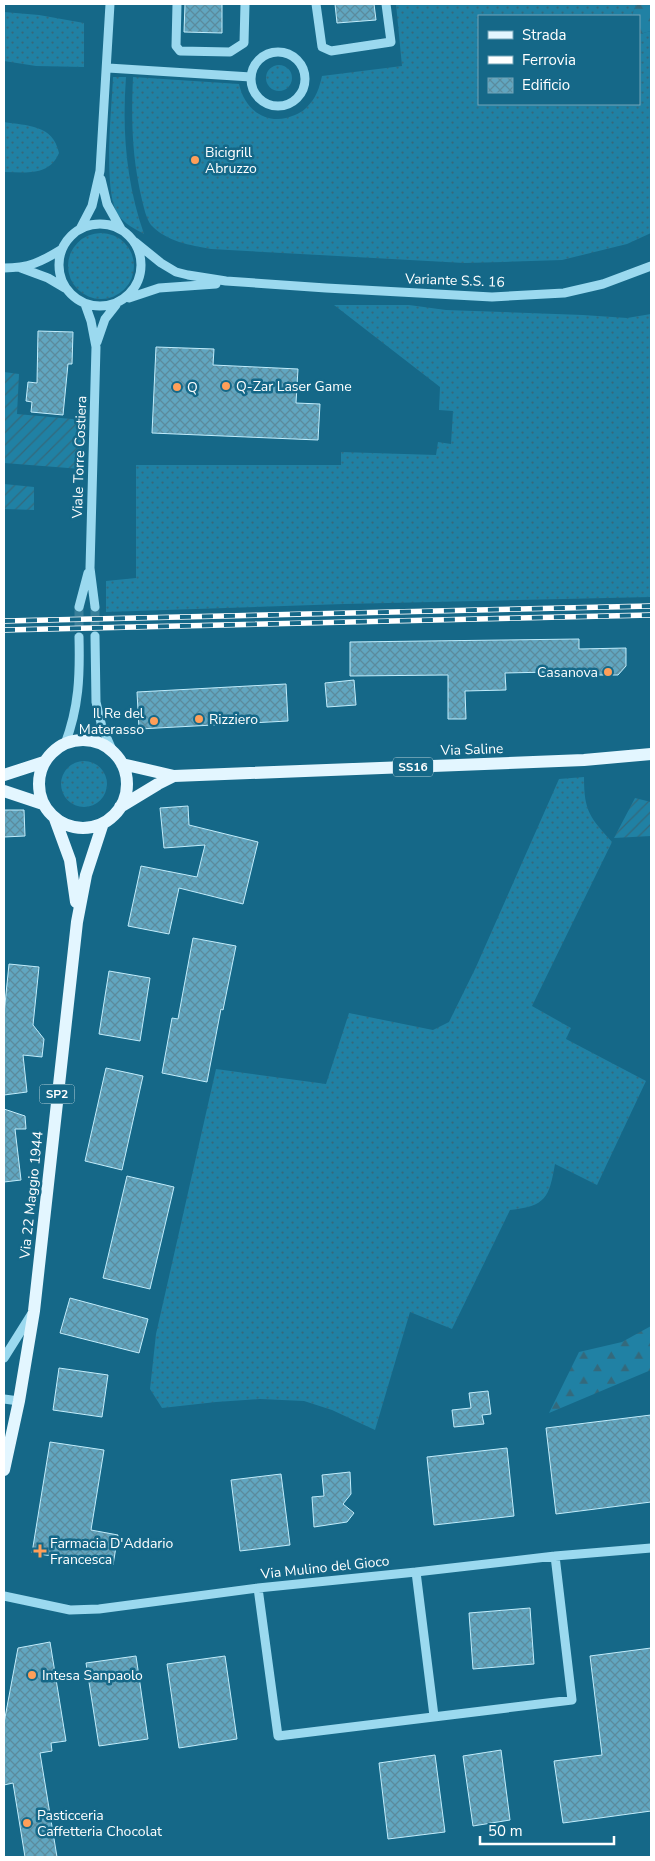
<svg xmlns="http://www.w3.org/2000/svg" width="655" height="1861" viewBox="0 0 655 1861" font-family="'Nunito Sans',sans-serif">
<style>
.grass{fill:url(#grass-dots)}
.forest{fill:url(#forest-firs)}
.garden{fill:url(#garden-furrows)}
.building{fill:url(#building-cross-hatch);stroke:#c1ecfb}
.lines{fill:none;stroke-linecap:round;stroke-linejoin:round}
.minor-tunnel{stroke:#387f9a;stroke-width:9;stroke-dasharray:9 4.5;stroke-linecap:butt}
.minor{stroke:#9bd9ef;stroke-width:9}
.major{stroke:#e3f6ff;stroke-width:12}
.rail-casing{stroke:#fff;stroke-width:5.5}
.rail{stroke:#156888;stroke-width:4;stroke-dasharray:11;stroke-linecap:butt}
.poi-dot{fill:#ff9f59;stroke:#156888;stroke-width:2}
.labels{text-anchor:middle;stroke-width:5;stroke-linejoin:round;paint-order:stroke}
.shield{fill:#156888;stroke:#b9d2db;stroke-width:1}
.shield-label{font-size:12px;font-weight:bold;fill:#fff}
.poi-label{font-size:14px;fill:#fff;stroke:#156888;text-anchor:start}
.street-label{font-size:14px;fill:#fff;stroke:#156888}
</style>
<defs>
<pattern id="grass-dots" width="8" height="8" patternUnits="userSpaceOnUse" patternTransform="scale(1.25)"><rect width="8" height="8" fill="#2081a4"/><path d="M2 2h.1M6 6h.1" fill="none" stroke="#34697c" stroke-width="1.8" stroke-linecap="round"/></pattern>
<pattern id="forest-firs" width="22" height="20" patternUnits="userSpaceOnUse" patternTransform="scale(1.25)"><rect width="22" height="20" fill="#2081a4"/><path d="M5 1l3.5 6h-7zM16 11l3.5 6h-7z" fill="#34697c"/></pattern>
<pattern id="garden-furrows" width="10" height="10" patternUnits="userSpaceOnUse" patternTransform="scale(1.25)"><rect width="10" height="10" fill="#2081a4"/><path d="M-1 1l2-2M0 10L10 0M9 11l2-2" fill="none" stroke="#34697c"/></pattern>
<pattern id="building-cross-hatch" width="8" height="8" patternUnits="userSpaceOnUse" patternTransform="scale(1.25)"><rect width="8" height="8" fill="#61a6c0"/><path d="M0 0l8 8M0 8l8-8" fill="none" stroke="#5b8b9d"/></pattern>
</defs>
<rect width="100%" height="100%" fill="#156888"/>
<path class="grass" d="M396,4H636L632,16H479V104H639V34L651,31V233L627,244L562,260L504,262L464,263L211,249C190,245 167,242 151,225C146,218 144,208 142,200C132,157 131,121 133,77L239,84C244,107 262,123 286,118C293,116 302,113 307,107C316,98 319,89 322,76L402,66Z
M4,12L39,15L84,23V67L36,66L4,61Z
M266 78a13 13 0 1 1 26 0a13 13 0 1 1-26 0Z
M113,77H126C122,131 126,182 144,234C135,229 125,224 119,216C102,194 112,107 113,77Z
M4,122C27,126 53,124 59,153C49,177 25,172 4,172Z
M68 266a33 33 0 1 1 66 0a33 33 0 1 1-66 0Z
M334,305H409L446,310L583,315L627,318L651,314V597L344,604L106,612V581L136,578V465H341V452L436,455L438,442L451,444L453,411L439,410L440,387Z
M61 784a23 23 0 1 1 46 0a23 23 0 1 1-46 0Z
M584,777C584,812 590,817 612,842L532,1006L571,1028L566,1039L646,1081L597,1185L555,1164C549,1198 546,1206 510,1210L452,1329L410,1312L375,1430L332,1410L304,1401L260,1399L216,1402L162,1408L150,1389L156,1334L216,1069L326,1084L349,1013L433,1030L449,1022L476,967L559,779Z"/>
<path class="forest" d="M636,4H651V31L639,34V16H632Z
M651,1326V1370L549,1413L579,1352L622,1342Z"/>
<path class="garden" d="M4,372L19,374L17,414L83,420L81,469L4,463Z
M4,484L34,487V510L4,509Z
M635,798L651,802V836L614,838Z"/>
<path class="building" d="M185,4H222V33L184,32Z
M335,4H374L376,20L337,23Z
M38,331L73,332L72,364H68L63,415L31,412L32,402L26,401L28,382L37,383Z
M156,347L214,349L213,365L298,369L296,403L320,404L318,440L152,433Z
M579,639V649L626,648V666L618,675H597V671L505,673L506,690L465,691L466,719H448V675L350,676V642Z
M354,680L356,705L327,707L325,683Z
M286,684L288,721L139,729L137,692Z
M188,806L189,825L258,842L243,904L179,888L169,934L128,926L141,866L197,877L205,845L164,848L160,808Z
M4,810H24L25,836L4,837Z
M193,938L236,946L223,1010L221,1009L207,1082L162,1073L172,1018L178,1019Z
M9,964L39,967L33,1025L44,1039L42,1057L23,1055L27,1092L4,1095V1014Z
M109,971L150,978L140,1041L99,1034Z
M106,1068L143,1076L122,1170L85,1161Z
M4,1109L25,1116L26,1129H15L21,1180L4,1182Z
M127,1176L174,1187L150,1289L103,1278Z
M70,1298L148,1319L139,1353L60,1333Z
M59,1368L108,1375L102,1417L53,1410Z
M488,1391L491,1414L482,1415L484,1424L454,1427L452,1410L471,1408L469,1393Z
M651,1415V1502L556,1514L546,1428Z
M50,1442L104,1450L91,1530L118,1535L113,1565L32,1553Z
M507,1448L514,1516L434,1525L427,1457Z
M350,1472L351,1494L343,1504L354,1513L347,1522L314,1527L312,1497L324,1496L322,1475Z
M281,1474L290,1545L240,1551L231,1480Z
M530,1608L534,1664L473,1669L469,1613Z
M50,1642L66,1741L51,1743L52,1751L40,1753L57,1857H25L13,1783L4,1785V1723L18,1648Z
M651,1648V1811L563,1823L554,1761L602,1755L590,1656Z
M136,1656L148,1739L99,1746L86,1663Z
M225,1656L237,1739L179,1748L167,1664Z
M501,1750L510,1820L473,1826L463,1756Z
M435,1755L445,1832L388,1839L379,1763Z"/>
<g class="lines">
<path class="minor-tunnel" d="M79,607V637
M95,607V636"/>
<path class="minor" d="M177,4L176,46L180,51L230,52L244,43L245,4
M316,4L322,47L331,51L391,42L386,4
M251 79a27 27 0 1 1 54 0a27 27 0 1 1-54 0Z
M108,68L251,77
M101,179L107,204L121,229
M59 265a41 41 0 1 1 82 0a41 41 0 1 1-82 0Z
M80,229L92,206L100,171L110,4
M135,242L161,263L176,272L188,275L226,281L326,288L492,297L564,293L603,284L651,266
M4,268C29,268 41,262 62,249
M21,268L48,278L65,288
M129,298L159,288L216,284
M85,304L91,321L96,347L90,568L95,607
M97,342L105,319L116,305
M79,607L88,573
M95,636L96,702L102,727L113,752
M65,744C79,707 80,676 79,637
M4,1358L31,1315
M4,1399L19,1401
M416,1572L434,1716
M258,1588L278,1736L572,1700L555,1556
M4,1596L70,1610L99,1609L258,1588L416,1572L555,1556L651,1548"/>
<path class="major" d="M39 784a44 44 0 1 1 88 0a44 44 0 1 1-88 0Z
M122,764L174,776L584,760L651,754
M4,775L44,762
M4,791L43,804
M120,807L158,784L174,776
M55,819L70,860L76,902
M4,1470L19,1401L34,1311L77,922L86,875L103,823"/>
<g class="rail-casing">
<path id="rail" d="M4,621L651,606
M4,630L651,615"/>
</g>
<use href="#rail" class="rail"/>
</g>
<g class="poi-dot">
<circle cx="195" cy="160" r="5"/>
<circle cx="226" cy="386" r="5"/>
<circle cx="177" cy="387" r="5"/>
<circle cx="608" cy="672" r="5"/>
<circle cx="199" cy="719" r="5"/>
<circle cx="154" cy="721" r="5"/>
<path d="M37.5 1543.5h5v5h5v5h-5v5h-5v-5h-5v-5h5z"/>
<circle cx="32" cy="1675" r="5"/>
<circle cx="27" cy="1823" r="5"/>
</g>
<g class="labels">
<g class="shield">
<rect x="393" y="757.5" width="40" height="19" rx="4"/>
<rect x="39.5" y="1084.5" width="35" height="19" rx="4"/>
</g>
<g class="shield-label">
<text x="413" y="771">SS16</text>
<text x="57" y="1098">SP2</text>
</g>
<g class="poi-label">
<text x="205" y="157">Bicigrill<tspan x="205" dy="16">Abruzzo</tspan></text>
<text x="236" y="391">Q-Zar Laser Game</text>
<text x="187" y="392">Q</text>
<text x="598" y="677" text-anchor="end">Casanova</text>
<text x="144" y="718" text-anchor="end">Il Re del<tspan x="144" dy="16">Materasso</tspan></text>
<text x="209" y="724">Rizziero</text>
<text x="50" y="1548">Farmacia D'Addario<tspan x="50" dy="16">Francesca</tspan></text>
<text x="42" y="1680">Intesa Sanpaolo</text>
<text x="37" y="1820">Pasticceria<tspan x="37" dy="16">Caffetteria Chocolat</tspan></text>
</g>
<g class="street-label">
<text transform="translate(455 280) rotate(2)" y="5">Variante S.S. 16</text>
<text transform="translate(79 457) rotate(-88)" y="5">Viale Torre Costiera</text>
<text transform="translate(472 749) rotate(-2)" y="5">Via Saline</text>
<text transform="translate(31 1195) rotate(-84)" y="5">Via 22 Maggio 1944</text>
<text transform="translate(325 1567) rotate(-6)" y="5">Via Mulino del Gioco</text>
</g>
</g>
<rect width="655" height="1861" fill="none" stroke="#ffffff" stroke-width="10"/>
<rect x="478" y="15" width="162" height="90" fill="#156888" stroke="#73a4b8"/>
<rect x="488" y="31" width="25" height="8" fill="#e3f6ff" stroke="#73a4b8"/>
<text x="522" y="40" font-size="15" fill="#ffffff">Strada</text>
<rect x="488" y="56" width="25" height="8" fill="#ffffff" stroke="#73a4b8"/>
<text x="522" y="65" font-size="15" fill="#ffffff">Ferrovia</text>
<rect x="488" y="78" width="25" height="15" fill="url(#building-cross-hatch)" stroke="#73a4b8"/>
<text x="522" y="90" font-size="15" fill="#ffffff">Edificio</text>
<path d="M480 1836v8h134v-8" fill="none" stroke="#ffffff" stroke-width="2.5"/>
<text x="488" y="1836" font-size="15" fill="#ffffff" stroke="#156888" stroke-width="4" paint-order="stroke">50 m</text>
</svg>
